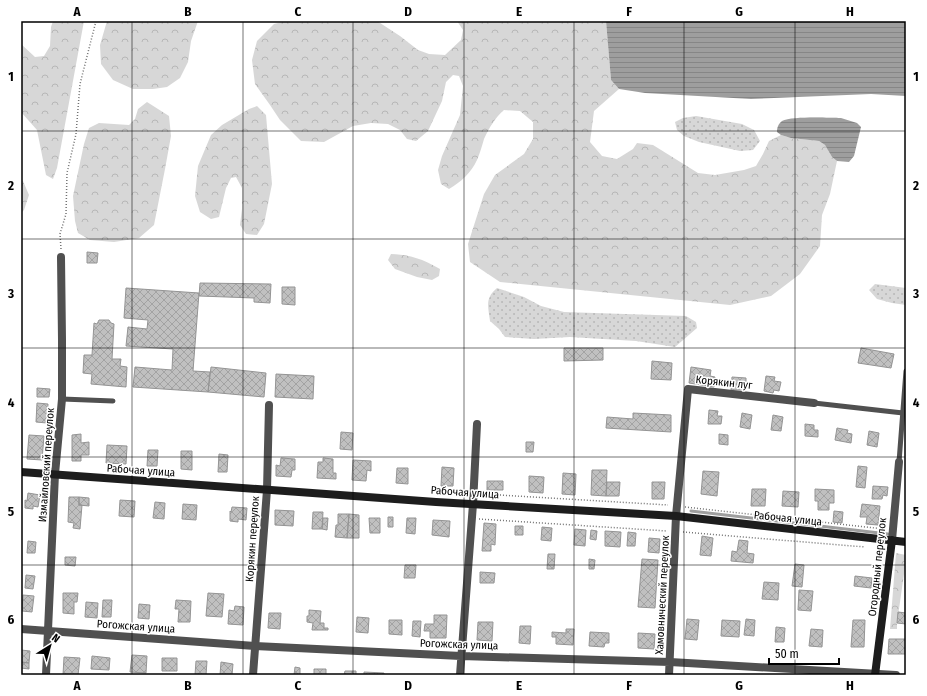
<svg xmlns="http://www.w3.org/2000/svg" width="927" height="696" viewBox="0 0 927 696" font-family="'Fira Sans Condensed',sans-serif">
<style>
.grass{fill:url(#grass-dots)}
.forest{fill:url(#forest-crowns)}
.water{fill:url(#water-rules)}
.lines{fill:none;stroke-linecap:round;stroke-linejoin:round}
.stream{stroke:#9e9e9e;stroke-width:3}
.building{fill:url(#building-cross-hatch);stroke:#949494}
.path{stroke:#727272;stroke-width:1.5;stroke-dasharray:1 2;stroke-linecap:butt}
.lane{stroke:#505050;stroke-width:5}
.street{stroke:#505050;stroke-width:8}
.secondary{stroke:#1d1d1d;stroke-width:8}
.grid{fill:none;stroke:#000;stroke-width:1;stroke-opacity:0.55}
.labels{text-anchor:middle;stroke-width:3;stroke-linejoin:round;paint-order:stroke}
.street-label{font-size:11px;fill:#000;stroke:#fff}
.neatline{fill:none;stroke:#000;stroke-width:1.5}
.grid-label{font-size:13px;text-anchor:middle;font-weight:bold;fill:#000}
</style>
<defs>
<pattern id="grass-dots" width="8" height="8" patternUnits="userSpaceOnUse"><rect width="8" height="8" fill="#d7d7d7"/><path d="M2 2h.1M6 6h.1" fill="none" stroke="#b7b7b7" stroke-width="1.8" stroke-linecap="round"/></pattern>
<pattern id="forest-crowns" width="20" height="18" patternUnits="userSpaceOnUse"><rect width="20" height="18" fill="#d7d7d7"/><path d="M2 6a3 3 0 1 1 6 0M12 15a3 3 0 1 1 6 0" fill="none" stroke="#b7b7b7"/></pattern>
<pattern id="water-rules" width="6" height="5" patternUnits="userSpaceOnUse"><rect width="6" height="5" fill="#9e9e9e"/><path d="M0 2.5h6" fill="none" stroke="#868686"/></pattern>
<pattern id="building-cross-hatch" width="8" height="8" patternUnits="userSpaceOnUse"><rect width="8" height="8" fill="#c0c0c0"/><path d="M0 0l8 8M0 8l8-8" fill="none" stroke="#a3a3a3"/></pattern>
</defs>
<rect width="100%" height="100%" fill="#fff"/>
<path class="grass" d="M696,116L742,124L754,130L760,141L753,150L740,151L699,142L684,136L677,130L675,122L683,118Z
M875,284L906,288V305L892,303L877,299L869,290Z
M497,288L524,297L541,306L564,312L686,316L696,322L697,328L675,347L636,341L570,337L534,339L505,337L499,329L490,321C488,306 485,298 497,288Z"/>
<path class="forest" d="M53,21H84L57,168L53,179L46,175L37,130L21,112V44L35,57L44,56L50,46L51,27Z
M107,21H198L191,41L188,62L180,78L167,87L153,89H133L113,80L101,64L100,45Z
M286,21H323L331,22L339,21H377L400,36L418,50L429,54L445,55L461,40L463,30L457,21H606L611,80L619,89L594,111L590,142L602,156L617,159L633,149L637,143L653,145L698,173L715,175L744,170L756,166L763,154L769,141L781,135L791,138L819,141L825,145L832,157L837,161L830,194L822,215L820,246L800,274L771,296L730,305L500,282L470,262L468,244L484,194L495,175L524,154L533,139V122L520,111L504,110C495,118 489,128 484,139C482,146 480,153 477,160C471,173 461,182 449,189L441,184L438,170L442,156L460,115L463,86L459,76L453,75L446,82L442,101L428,131L416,141L407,139L400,130L388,124L371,123L353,126L324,142L301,141L280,120L270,105L255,84L252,60L257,41L274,24Z
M147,102L169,116L171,136L165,169L154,225L139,238L114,242L90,240L78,233L75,221L73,196L84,144L89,128L99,123L129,125L135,119L138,109Z
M257,106L266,115L272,184L264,224L257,235L246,234L240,225L242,209V188L236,177L231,178L226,188L219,217L211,219L200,212L195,196L198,166L211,135L222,125L249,109Z
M21,180L23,181L29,195L24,210L21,213Z
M391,254C412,255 422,259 440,269L439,276L432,280L417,277L395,269L388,260Z
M896,553L906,555V560L897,623V629H890Z"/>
<path class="water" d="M606,21H906V96L871,94L751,99L645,93L619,89L611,80Z
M841,118L857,123L861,127L854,156L849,162L837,161L832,157L825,145L819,141L791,138L781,135L777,132C777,128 778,124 782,121C792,116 829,118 841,118Z"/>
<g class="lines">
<path class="stream" d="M691,511L888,534"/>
</g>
<path class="building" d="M87,252L98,253L97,263H87Z
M200,283L271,284L270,303L254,302V298L199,296Z
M282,287H295V305L282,304Z
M126,288L199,293L193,371L210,372L208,392L133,387L135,367L172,370L173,349L126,346L128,327L147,329L148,320L124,318Z
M99,320H109L111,323L114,324L112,359H121L120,366L127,367L126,387L91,384L92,374L83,373L84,355H92L94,323L97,324Z
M564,348H603V360L564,361Z
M861,348L894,354L891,368L858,363Z
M652,361L672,363L671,380L651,379Z
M211,367L266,373L264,397L208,392Z
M691,367L711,370L710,376L715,377L714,387L689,383Z
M276,374L314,376L313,399L275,397Z
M766,376L775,377L774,381L781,382L779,391L774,390L773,393L764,391Z
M732,377L746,378V382L750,383L749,388H745V390H731Z
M37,388L50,389L49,397H37Z
M37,403L48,404L47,423L36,422Z
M709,410L718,411L717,416H722L721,424H708Z
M633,413L671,415V432L606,428L607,417L633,419Z
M742,413L752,415L750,429L740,427Z
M773,415L783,417L781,431L771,430Z
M805,424L814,425V430H818V437L805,436Z
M837,428L848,430L847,433L852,434L851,443L835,440Z
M869,431L879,433L877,447L867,445Z
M341,432L353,433L352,450L340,449Z
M81,434V443L89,442V455H81V461H72V435Z
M719,434L728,435V445L719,444Z
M29,435L44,436L42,460L27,459Z
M526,442H534L533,452H526Z
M107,445L127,446L126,464L106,463Z
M148,450H158L157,466H147Z
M181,451H192V470L181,469Z
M219,454L228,455L227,472H218Z
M281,458L295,459V470H292L291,477L276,476V465L280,466Z
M323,458L333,459V473H336V479L317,478L318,462H323Z
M353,460L371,461V471L367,470L366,481L352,480Z
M858,466L867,467L865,488L856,487Z
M442,467L454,468L453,486H441Z
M397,468H408V484L396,483Z
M592,470H607L606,496L591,495Z
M703,471L719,472L717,496L701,494Z
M563,473L576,474L575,495L562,494Z
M529,476L544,477L543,493L529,492Z
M487,481H503V490H487Z
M607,482H620L619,496H606Z
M652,482H665L664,499H652Z
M873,486L888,487L887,496L883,495L882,499H872Z
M752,489H766L765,506H751Z
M815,489L834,490V503H829V510H818V501H815Z
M783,491L799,492L798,507L782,506Z
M28,493L40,495L38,507L33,506V509L25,508V500L27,501Z
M69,497H79V505H82L80,529L73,528L74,523L68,522Z
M79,497L89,498V506L79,505Z
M120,500L135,501L134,517L119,516Z
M155,502L165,503L164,519L153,518Z
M183,504L197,505L196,520L182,519Z
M862,504L880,506L878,525L866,524L867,517H860Z
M232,507L247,508L246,520L238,519V522L230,521V511L231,512Z
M275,510L294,511L293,526L275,525Z
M834,511L843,512L842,523L833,522Z
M313,512H323L322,529H312Z
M338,514H349L347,538L335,537L336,525H338Z
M349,514L359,515V538H347Z
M388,517H393V527H388Z
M323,518H328L327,530L322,529Z
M369,518H380V533H370Z
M407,518H416L415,534L406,533Z
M433,520L450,521L449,537L432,535Z
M484,523L496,524L495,545L491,544V551H482Z
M515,526H523V535H515Z
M542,527L552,528L551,541L541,540Z
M575,529L586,530L585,546L574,545Z
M591,530L597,531L596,540L590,539Z
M605,531L621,532L620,547L605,546Z
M628,532L636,533L635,546H627Z
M702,536L713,538L711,556L700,555Z
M649,538L660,539L659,553L648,552Z
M739,540L748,541L747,553L754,554L753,563L731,561L732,551L737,552Z
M28,541L36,542L35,553H27Z
M548,554H555L554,569H547Z
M65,557H76L75,566L65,565Z
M589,559L595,560L594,569H589Z
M642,559L658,560L655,608L638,607Z
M795,564L804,565L802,587L792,586Z
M405,565H416L415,578H404Z
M480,572L495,573L494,583H480Z
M26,575L35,576L33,589L25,588Z
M855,576L872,578L871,588L854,586Z
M764,582L779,583L778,600L762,599Z
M799,590L813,591L811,611L798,610Z
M63,593H78L77,602H74V614L63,613Z
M208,593L224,594L222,617L206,616Z
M23,595L34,596L32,612L22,611Z
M103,600H112L111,617H102Z
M176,600L191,601L190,622H178L179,609H175Z
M86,602L98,603L97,618L85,617Z
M139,604L150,605L149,619L138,618Z
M235,606L244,607L243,625L228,624L229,610L234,611Z
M309,610L321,611L320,623H324V628H328V630H312L313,623L307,622V616H309Z
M898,612L906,613V624L897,623Z
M269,613H281L280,629L268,628Z
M434,615H447L446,638H430V631H424L425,624H434Z
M357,617L369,618L368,633L356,632Z
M687,619L699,620L697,640L685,639Z
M746,619L755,620L754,636L744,635Z
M389,620H402V635L389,634Z
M722,620L740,621L739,637L721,636Z
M853,620H865L864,647H851Z
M413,621H421L420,637L412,636Z
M478,622H493L492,641L477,640Z
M520,626H531L530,644L519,643Z
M776,627L785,628L784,642H775Z
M566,629H574L573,645L556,644V637H552V632L566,633Z
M811,629L823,630L822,647L809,646Z
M590,632L609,633V643H605L604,647L589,646Z
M638,633L655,634L654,649L638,648Z
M889,639H906V654H888Z
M21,650L30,651L29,663L21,662Z
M132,655L147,656L146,673L130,672Z
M92,656L110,658L109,670L91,669Z
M64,657L80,658L78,675H63Z
M162,658H177V671H162Z
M196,661H207L206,675H195Z
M21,662L29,663V669L21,668Z
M221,662L233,664L232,675H220Z
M295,667L300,668V675H294Z
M314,669H326V675H314Z
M345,671H356V675H344Z
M364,672L384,673V675H364Z"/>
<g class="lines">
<path class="path" d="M61,249L60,234L66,214L67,173L76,134L80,84L96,21
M482,494L668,505
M685,507L884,529
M479,519L667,531
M683,532L865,547"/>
<path class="lane" d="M62,399L113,401
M814,403L903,413
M899,462L906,371"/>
<path class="street" d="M892,540L899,462
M21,629L255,646L461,656L670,662L896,675
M46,675L55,474L62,399V340L61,257
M253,675L267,490L269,405
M460,675L473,504L477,424
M669,675L676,516L688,389L814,403"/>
<path class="secondary" d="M21,472L436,502L676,516L906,542
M875,675L892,540"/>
</g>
<path class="grid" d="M132,21V675M243,21V675M353,21V675M464,21V675M574,21V675M684,21V675M795,21V675M21,131H906M21,239H906M21,348H906M21,457H906M21,565H906"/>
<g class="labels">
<g class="street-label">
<text transform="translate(724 382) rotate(6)" y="4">Корякин луг</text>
<text transform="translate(46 465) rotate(-86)" y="4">Измайловский переулок</text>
<text transform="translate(141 470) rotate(4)" y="4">Рабочая улица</text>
<text transform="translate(465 492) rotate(4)" y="4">Рабочая улица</text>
<text transform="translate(788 518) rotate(6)" y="4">Рабочая улица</text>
<text transform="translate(252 539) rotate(-86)" y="4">Корякин переулок</text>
<text transform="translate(877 567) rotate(-84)" y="4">Огородный переулок</text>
<text transform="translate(662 595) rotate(-87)" y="4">Хамовнический переулок</text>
<text transform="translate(136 626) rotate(4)" y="4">Рогожская улица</text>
<text transform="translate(459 644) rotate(2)" y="4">Рогожская улица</text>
</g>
</g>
<rect width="927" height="696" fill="none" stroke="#ffffff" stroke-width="44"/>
<g transform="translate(50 646) rotate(37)" stroke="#ffffff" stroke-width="3" paint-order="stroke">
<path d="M0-3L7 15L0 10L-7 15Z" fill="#000000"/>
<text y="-6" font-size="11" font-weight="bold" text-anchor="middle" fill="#000000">N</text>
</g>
<path d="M769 658v6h70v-6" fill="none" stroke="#000000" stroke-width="2"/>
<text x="775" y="658" font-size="12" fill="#000000" stroke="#ffffff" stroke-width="3" paint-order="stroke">50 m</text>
<rect x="22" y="22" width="883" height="652" class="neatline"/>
<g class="grid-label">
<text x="77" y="16">A</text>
<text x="188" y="16">B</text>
<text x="298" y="16">C</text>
<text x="408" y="16">D</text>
<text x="519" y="16">E</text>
<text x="629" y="16">F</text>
<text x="739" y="16">G</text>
<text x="850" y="16">H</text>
<text x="11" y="81">1</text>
<text x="916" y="81">1</text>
<text x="11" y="190">2</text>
<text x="916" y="190">2</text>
<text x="11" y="298">3</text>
<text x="916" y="298">3</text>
<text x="11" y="407">4</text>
<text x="916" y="407">4</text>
<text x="11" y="516">5</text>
<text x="916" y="516">5</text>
<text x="11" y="624">6</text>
<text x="916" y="624">6</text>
<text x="77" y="690">A</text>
<text x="188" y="690">B</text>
<text x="298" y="690">C</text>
<text x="408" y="690">D</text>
<text x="519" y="690">E</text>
<text x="629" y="690">F</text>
<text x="739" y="690">G</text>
<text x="850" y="690">H</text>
</g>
</svg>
